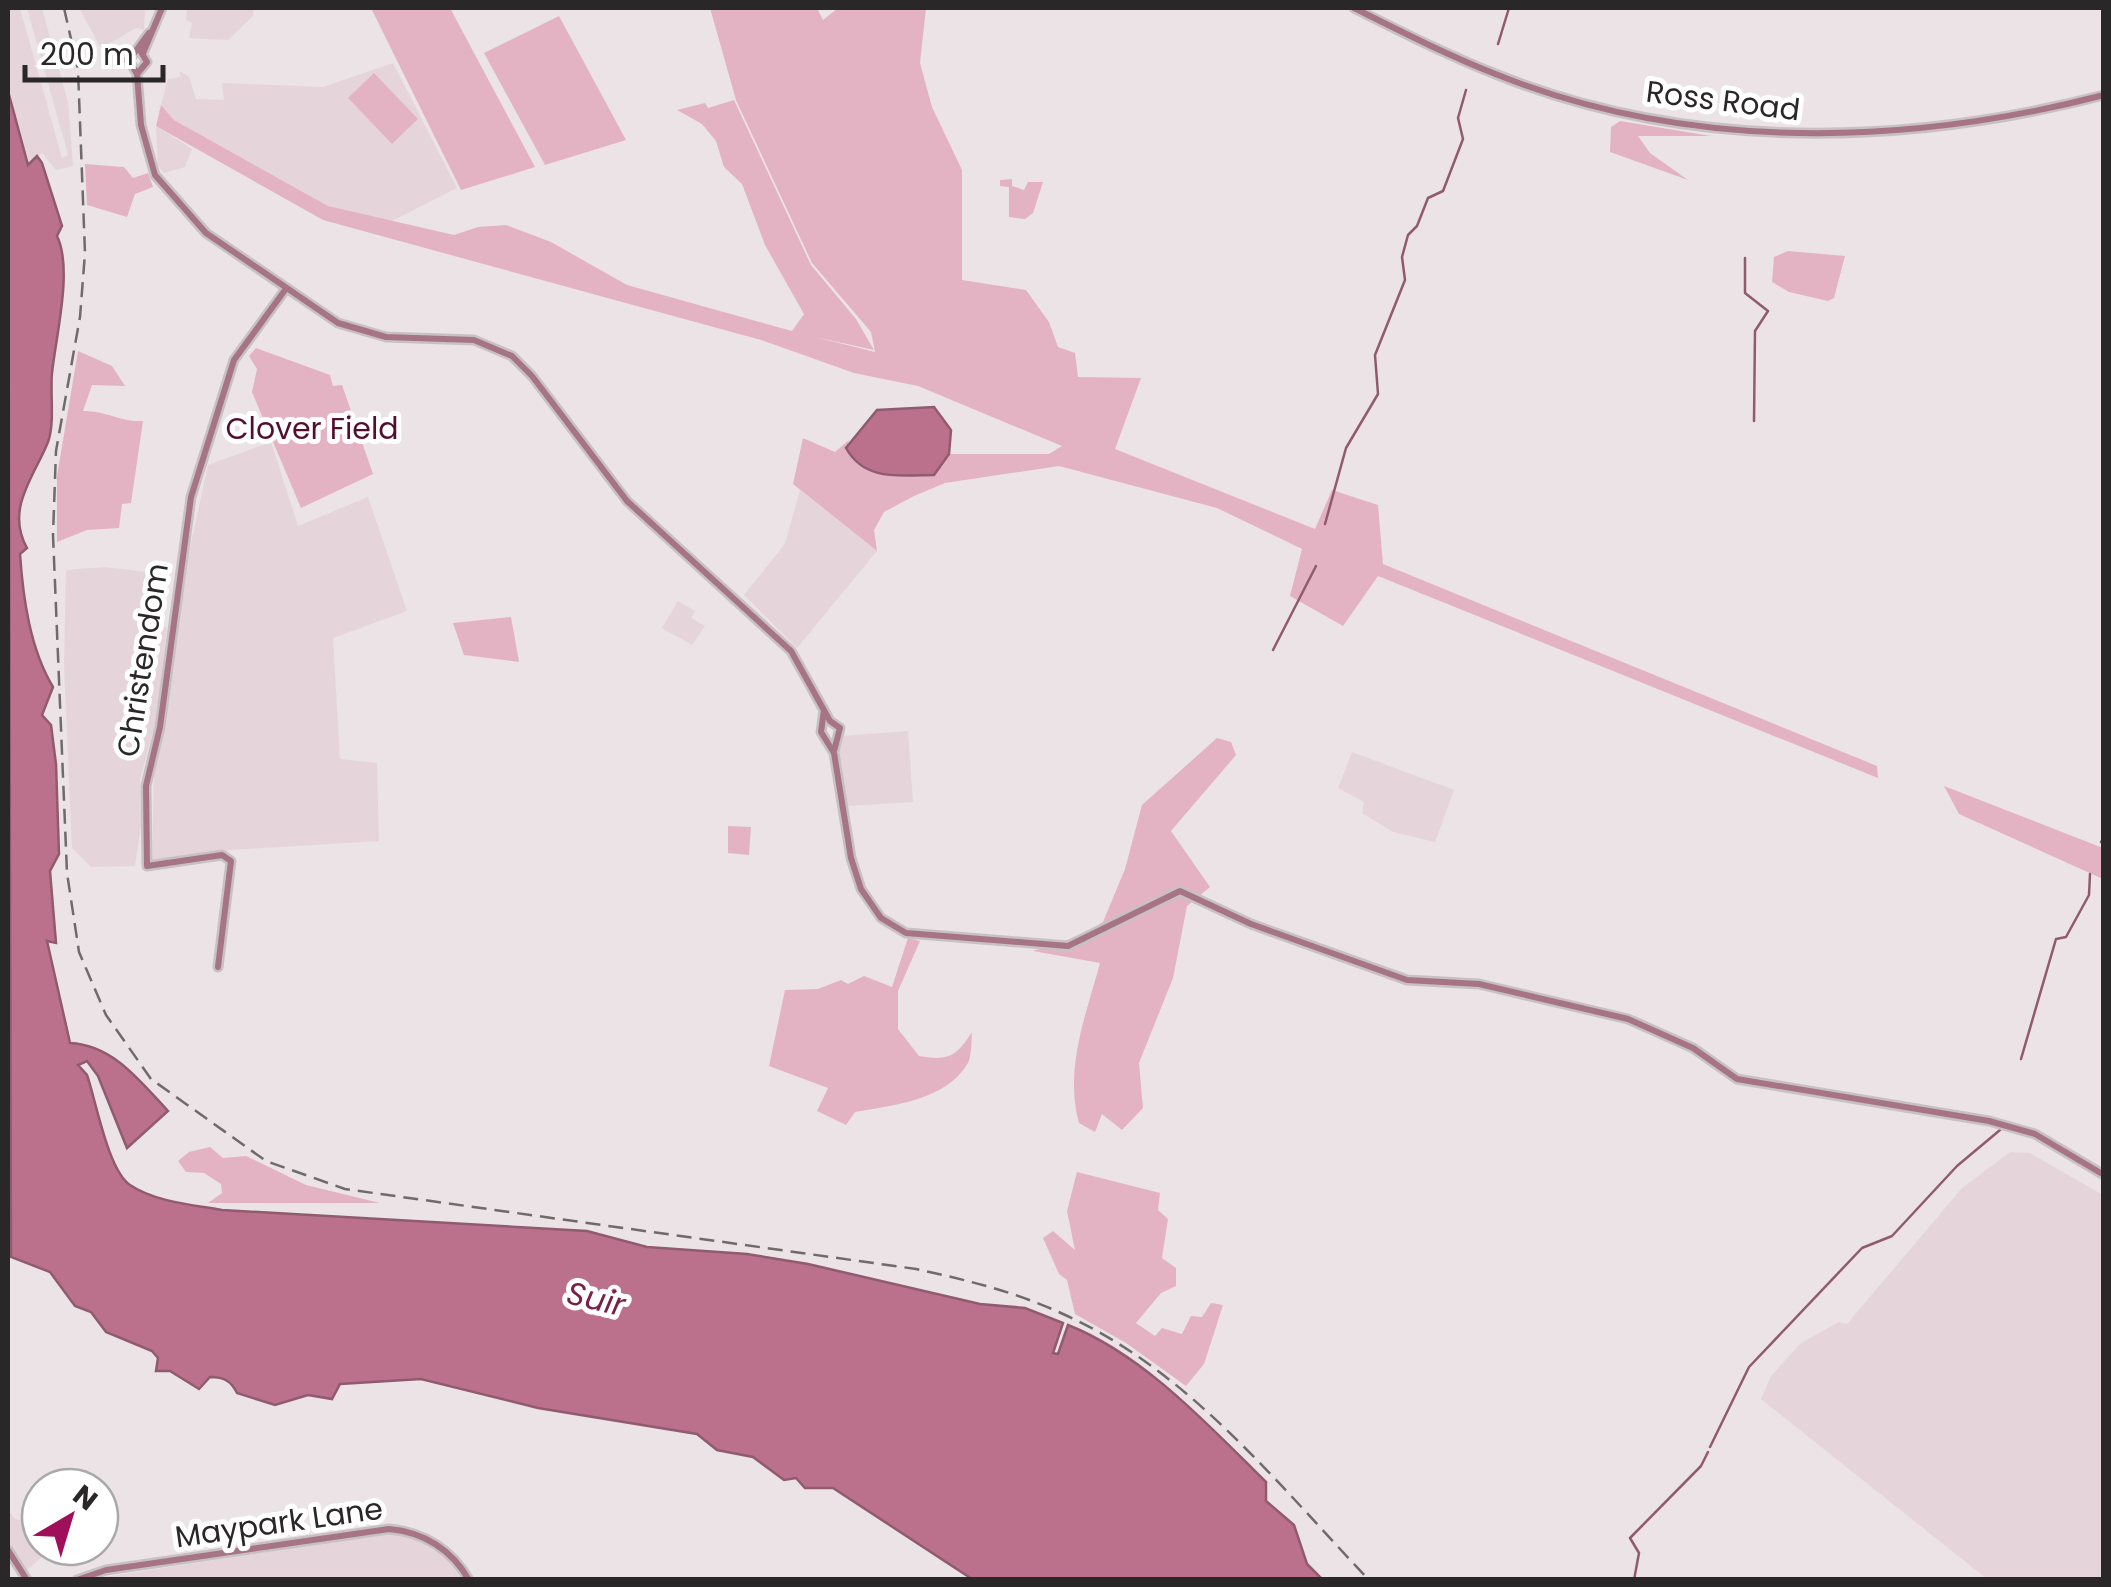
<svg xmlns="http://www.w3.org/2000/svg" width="2111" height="1587" viewBox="0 0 2111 1587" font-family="Poppins,sans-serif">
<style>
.built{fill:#e5d5da}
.green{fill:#e4b3c3}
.water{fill:#bb718c;stroke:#905b6e;stroke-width:2.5}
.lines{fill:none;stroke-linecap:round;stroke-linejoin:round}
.stream{stroke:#905b6e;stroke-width:2.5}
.secondary-casing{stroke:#c8c1c3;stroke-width:11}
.secondary{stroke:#a67485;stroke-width:6}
.rail{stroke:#6f6a6b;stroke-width:2.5;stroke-dasharray:15 8;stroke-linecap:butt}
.labels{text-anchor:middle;stroke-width:10;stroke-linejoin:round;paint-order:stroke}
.street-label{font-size:30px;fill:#2a2728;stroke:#fff}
.park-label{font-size:30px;fill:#530f2f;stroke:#fff}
.water-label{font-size:32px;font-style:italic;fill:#792048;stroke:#fff}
</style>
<rect width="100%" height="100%" fill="#ebe3e5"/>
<path class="built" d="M8,8H20L62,158L68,155L27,8H42L68,102L73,166L56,170L42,153L28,166L8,88Z
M79,8H145L144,30L136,28L101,48Z
M187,8H251L254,9L253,16L228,40L189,38L192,23L186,20Z
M393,63L457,188L388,223L328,206L174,120L161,105L168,79L180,77V71L189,77L196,99L224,100L222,83L323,87Z
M156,126L192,149L185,167L164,173L158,166Z
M271,442L298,526L368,497L407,611L333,638L340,759L377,763L379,841L230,850L152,862L154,773L165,726L183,580L208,465Z
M800,490L877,551L797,648L744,595L785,544Z
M105,567L163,574L159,626L167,627L157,718L140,779L141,826L135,866L91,867L72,848L64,665L66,570Z
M678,601L695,611L691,618L705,626L692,645L662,628Z
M908,731L913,802L847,806L837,745L841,736Z
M1352,752L1454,790L1435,842L1393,832L1362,813L1364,802L1338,788Z
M2010,1152L2030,1153L2103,1195V1579H1987L1761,1399L1771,1376L1801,1343L1839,1322L1847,1324L1962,1188Z
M8,1510L15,1519L40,1524V1547L50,1550L27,1570L8,1541Z
M390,1533L410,1537L444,1556L462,1579L85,1580Z"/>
<path class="green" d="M371,8H450L535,167L461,190Z
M710,8H817L823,20L838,8H926L920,63L932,107L962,170V280L1026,290L1049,322L1058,347L1075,353L1078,377L1141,378L1115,449L1315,529L1332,490L1378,505L1383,564L1877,766L1878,778L1378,576L1343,626L1290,596L1302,549L1217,508L1059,466L945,483L914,496L884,512L874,530L877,551L793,484L803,438L835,452L849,440L847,448L934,475L949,454H1049L1062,446L918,386L854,373L761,340L323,220L156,126L161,105L174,120L328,206L454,235L478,227L506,225L551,242L627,285L792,331L804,314L765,245L742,184L724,167L716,141L702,124L677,110L705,103L708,108L734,100L811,265L856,319L874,350L815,337L875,352L871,332L812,263L736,100Z
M559,16L626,140L545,165L484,53Z
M374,73L418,119L392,144L348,98Z
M1620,121L1711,136H1638L1650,153L1688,180L1610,152L1611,127Z
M85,164L124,167L133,178L148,173L153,187L135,194L127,217L87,205Z
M1012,179V186L1024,190L1028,182H1043L1033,213L1025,219L1009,217V187L1000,186V180Z
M1788,251L1845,256L1834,298L1828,301L1789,292L1772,282L1774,257Z
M256,348L330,375L333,386L342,385L373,474L301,508L252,392L257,369L249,356Z
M78,351L112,366L125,386L92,385L83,411C107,411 120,422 143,421L131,503L122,504L119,528L87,530L57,542V476Z
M511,617L519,662L464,655L453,623Z
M1217,738L1231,742L1236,755L1171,831L1210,887L1187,906L1173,978L1139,1063L1143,1108L1122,1130L1102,1114L1095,1132L1079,1123C1064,1069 1086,1015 1100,963L1033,951L1081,936L1103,922L1125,869L1142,805Z
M1944,786L2103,848V879L1959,814Z
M728,826L751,827L749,855L728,853Z
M908,938L920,941L898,991V1029L919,1056C948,1061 956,1057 972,1032C971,1041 972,1055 968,1063C946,1101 892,1105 855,1112L846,1125L817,1111L828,1088L769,1066L785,990L818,989L841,980L848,984L864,976L892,987Z
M210,1147L223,1158L246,1156L306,1185L380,1203H208L222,1193L221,1184L204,1173L186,1172L178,1161L189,1152Z
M1077,1172L1160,1193L1158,1210L1168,1219L1162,1258L1176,1268V1286L1161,1293L1136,1323L1155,1336L1162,1328L1182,1334L1191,1316L1202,1317L1211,1303L1223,1305L1204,1364L1186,1386L1126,1343L1075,1314L1067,1280L1059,1274L1043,1238L1053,1231L1075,1250L1067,1211Z"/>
<path class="water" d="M8,91L28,165L37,156L42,163L62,226L57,236C73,269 56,335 52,373C50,393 55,423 48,442C34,477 5,509 27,548L20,554C23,598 30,649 53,687L42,715L51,725L56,764L59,854L50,871L56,943L47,941L70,1043C113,1045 140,1081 168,1111L127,1148L98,1076L87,1061L78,1065L87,1075C96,1101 108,1170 130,1185C155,1202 194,1205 222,1210L587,1231L647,1247L747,1254L808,1264L980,1304L1025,1308L1063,1323L1053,1353L1058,1354L1068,1325C1144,1355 1208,1425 1266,1482V1501L1294,1525L1307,1564L1322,1579H972L833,1488H805L796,1478L784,1480L753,1457L717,1450L697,1434L538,1408L421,1379L340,1384L332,1399L308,1395L275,1405L237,1393C231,1381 224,1377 210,1377L199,1389L170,1371H156L158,1358L152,1351L106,1332L91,1312L75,1306L50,1272L11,1257Z
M934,407L951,430L949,454L934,475C900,475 865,482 846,448L877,410Z"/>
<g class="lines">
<path class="stream" d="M1498,44L1509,8
M1745,258V293L1768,311L1755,331L1754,421
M1325,524L1346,448L1378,394L1375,355L1405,280L1402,257L1408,235L1417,226L1428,198L1443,191L1463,139L1458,118L1466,90
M1273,650L1316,566
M2101,842L2104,838
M2021,1059L2056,939L2066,937L2089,895L2090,874
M1710,1447L1749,1367L1862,1248L1892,1236L1957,1166L2000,1130
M1634,1580L1639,1553L1630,1538L1701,1466L1708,1452"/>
<g class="secondary-casing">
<path id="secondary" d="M1354,8C1402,32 1449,56 1498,75C1690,152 1907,146 2104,95
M149,33L129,60L137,74L141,125L155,175L206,233L338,323L386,337L474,340L512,356L532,376L627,501L791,651L830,721L840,728L834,751
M143,53L162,8
M137,74L147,62L141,52
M824,710L821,732L834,753L851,858L861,889L881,918L906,933L1068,946L1180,891L1251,924L1407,980L1479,984L1628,1019L1693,1048L1737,1079L1989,1121L2035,1134L2104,1175
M218,967L231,861L222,855L147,866L146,786L160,727L191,497L234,360L285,290
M8,1550L27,1580
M77,1580L106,1570L389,1529C424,1532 452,1550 469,1580"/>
</g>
<use href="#secondary" class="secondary"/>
<path class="rail" d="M64,8L78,70L85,253L80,317L56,451L53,535L67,873L79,952L106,1015L151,1079L266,1161L345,1189L916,1269C967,1280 1016,1292 1063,1314C1187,1369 1277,1483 1369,1580"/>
</g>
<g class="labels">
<g class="street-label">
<text transform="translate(1723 101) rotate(7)" y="10">Ross Road</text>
<text transform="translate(143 660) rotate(-81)" y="10">Christendom</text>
<text transform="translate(279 1523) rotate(-8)" y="10">Maypark Lane</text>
</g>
<g class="park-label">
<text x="312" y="439">Clover Field</text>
</g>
<g class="water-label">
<text transform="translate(596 1299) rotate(13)" y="11">Suir</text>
</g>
</g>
<rect width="2111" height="1587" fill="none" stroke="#2a2728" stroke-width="20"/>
<g transform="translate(70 1517) rotate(38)"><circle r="48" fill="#ffffff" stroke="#aaa9a9" stroke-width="2.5"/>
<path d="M0-8L18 38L0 25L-18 38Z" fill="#9f0f5a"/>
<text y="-15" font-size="28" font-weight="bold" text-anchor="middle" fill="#2a2728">N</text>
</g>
<path d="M25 65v15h138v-15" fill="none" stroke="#2a2728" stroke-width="5"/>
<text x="40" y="65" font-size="30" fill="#2a2728" stroke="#ffffff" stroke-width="8" paint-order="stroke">200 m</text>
</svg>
